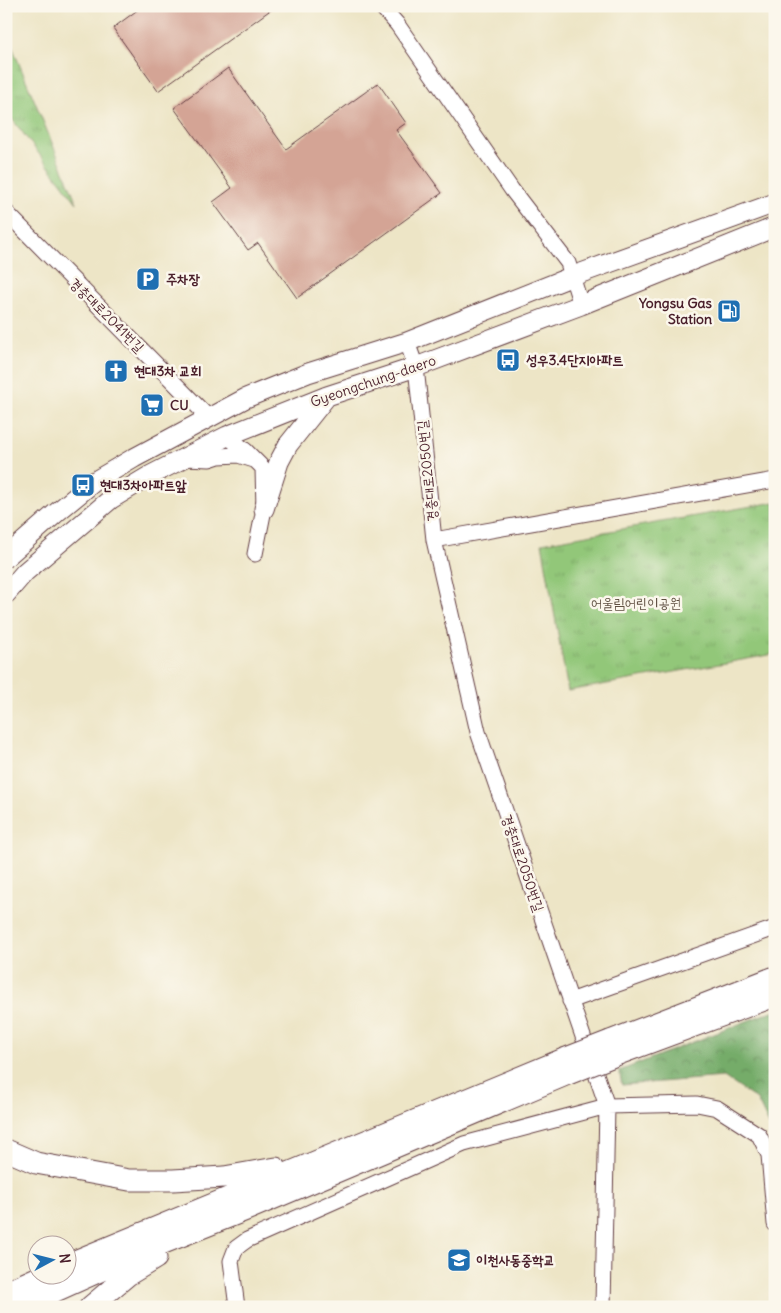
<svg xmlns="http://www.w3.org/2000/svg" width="781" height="1313" viewBox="0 0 781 1313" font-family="Delius,'Poor Story',sans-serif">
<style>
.forest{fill:url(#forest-crowns);stroke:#60664a}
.park{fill:url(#park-tufts);stroke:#6e7352}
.building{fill:#d4a495}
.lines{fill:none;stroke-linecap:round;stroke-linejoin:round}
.minor-casing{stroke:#623d42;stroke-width:17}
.major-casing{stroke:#623d42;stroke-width:21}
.highway-casing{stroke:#623d42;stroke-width:23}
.minor{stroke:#fff;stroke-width:15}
.major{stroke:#fff;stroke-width:19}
.highway{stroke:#fff;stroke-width:21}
.highway-bridge-casing{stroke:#623d42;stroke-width:23;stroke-linecap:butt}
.highway-bridge{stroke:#fff;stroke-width:21}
.labels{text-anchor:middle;stroke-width:5;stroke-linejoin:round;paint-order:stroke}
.poi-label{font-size:14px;font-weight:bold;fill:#4a1f2b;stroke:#fbf7ec;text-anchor:start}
.street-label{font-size:14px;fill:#4a1f2b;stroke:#fbf7ec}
.park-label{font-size:14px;fill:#605142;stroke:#fbf7ec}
</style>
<defs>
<pattern id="forest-crowns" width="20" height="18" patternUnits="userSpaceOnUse" patternTransform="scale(1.25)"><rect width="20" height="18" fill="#75ac69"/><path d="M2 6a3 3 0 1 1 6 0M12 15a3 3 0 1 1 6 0" fill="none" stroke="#628b57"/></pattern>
<pattern id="park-tufts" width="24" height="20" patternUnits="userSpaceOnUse" patternTransform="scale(1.25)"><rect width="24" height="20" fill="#92c779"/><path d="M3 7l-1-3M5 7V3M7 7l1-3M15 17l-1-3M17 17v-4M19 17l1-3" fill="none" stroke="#7faa69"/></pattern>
</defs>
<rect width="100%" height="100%" fill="#fbf7ec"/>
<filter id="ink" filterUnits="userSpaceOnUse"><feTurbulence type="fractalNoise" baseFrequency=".02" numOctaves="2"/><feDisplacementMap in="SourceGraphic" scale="10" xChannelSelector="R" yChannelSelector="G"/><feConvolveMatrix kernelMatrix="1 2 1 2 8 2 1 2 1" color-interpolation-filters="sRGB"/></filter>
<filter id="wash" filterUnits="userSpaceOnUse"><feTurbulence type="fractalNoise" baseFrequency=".0096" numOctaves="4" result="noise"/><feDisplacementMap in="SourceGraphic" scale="20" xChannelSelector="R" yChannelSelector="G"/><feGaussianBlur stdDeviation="1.12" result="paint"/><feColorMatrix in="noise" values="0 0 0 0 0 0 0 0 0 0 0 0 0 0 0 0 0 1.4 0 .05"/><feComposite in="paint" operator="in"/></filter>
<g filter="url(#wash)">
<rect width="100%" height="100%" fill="#ede5c6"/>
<path class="forest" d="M775,1010V1137L757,1100L724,1077L622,1085L619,1071Z"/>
<path class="park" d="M6,32L77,203L9,115L6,92Z
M775,502V654L568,691L542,543Z"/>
<g id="blocks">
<path class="building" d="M143,6H276L158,91L113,28Z
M228,68L286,149L378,83L406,123L396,130L442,193L297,298L258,243L248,250L213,202L232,188L174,108Z"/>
</g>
</g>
<g filter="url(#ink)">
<use href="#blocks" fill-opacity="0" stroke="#623d42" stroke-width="1"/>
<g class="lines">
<g class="minor-casing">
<path id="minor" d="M381,6L397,24L512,190L568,263L581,305
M6,212L208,417
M407,342L416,367L434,540L478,732L607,1106L603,1307
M227,436L246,451L263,468L264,509L255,554
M184,458L210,459L219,456L238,455L254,460
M434,540L775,480
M570,1001L775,928
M237,1307L231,1261L236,1248L247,1240L464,1144L607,1106L697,1104L717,1108L759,1135L769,1155L775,1224"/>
</g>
<g class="major-casing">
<path id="major" d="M264,509L279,462L288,445L327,396
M6,557L56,513L95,481L134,458L246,398L308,373L407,342L573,276L775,203
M6,594L25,572L111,499L151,475L227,436L327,396L416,367L581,305L775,227"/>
</g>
<g class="highway-casing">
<path id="highway" d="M610,1041L775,977
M616,1055L775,996
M6,1150L36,1163L129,1180H173L224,1177L276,1168
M68,1264L564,1059
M6,1292L41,1276
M20,1307L151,1248L246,1210L568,1074
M90,1307L128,1275L156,1258"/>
</g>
<use href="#minor" class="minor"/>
<use href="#major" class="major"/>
<use href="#highway" class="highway"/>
<g class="highway-bridge-casing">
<path id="highway-bridge" d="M564,1059L610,1041
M568,1074L616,1055"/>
</g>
<use href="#highway-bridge" class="highway-bridge"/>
</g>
</g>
<defs>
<g id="parking-square" transform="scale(1.25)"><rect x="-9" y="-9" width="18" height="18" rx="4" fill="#1f6fb2" stroke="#fbf7ec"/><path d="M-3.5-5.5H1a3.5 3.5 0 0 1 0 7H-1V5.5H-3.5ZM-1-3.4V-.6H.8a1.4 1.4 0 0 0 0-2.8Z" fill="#fff"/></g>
<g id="fuel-square" transform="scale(1.25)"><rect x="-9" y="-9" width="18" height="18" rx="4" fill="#1f6fb2" stroke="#fbf7ec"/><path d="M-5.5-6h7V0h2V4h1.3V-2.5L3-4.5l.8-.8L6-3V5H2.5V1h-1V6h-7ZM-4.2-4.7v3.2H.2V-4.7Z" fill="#fff"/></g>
<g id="bus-square" transform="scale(1.25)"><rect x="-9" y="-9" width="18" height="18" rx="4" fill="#1f6fb2" stroke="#fbf7ec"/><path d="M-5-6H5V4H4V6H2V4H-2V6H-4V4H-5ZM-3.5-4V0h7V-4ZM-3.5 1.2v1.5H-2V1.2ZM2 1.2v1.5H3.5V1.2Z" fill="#fff"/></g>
<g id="church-square" transform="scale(1.25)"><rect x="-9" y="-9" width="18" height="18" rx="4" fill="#1f6fb2" stroke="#fbf7ec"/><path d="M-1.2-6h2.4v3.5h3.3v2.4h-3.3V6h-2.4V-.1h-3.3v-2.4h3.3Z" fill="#fff"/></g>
<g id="supermarket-square" transform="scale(1.25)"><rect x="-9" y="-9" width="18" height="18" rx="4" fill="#1f6fb2" stroke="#fbf7ec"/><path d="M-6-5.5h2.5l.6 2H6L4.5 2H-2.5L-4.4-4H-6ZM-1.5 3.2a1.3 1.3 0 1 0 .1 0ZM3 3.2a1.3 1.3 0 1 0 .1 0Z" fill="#fff"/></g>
<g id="school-square" transform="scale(1.25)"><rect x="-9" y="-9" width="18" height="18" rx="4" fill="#1f6fb2" stroke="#fbf7ec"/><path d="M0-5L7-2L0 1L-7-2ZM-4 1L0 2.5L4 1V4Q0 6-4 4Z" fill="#fff"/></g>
</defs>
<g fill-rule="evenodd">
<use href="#parking-square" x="148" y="279"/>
<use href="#fuel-square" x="729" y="311"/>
<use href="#bus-square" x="508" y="360"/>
<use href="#church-square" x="116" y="371"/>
<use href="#supermarket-square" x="152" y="405"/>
<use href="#bus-square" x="83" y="485"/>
<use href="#school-square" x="459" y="1260"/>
</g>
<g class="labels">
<g class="poi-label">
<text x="166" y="284">주차장</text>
<text x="712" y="308" text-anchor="end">Yongsu Gas<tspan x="712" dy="16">Station</tspan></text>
<text x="526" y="365">성우3.4단지아파트</text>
<text x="134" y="376">현대3차 교회</text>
<text x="170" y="410">CU</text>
<text x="100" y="490">현대3차아파트앞</text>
<text x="476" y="1265">이천사동중학교</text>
</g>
<g class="street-label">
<text transform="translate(107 315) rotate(45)" y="5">경충대로2041번길</text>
<text transform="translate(373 381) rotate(-19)" y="5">Gyeongchung-daero</text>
<text transform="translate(427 471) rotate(-96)" y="5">경충대로2050번길</text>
<text transform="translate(523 863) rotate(71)" y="5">경충대로2050번길</text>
</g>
<g class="park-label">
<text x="636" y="608">어울림어린이공원</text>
</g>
</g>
<rect width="781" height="1313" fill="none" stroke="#fbf7ec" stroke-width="25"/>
<g transform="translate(52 1260) rotate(83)"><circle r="24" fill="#fbf7ec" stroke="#b4a19f"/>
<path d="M0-4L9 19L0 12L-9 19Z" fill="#1f6fb2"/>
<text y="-8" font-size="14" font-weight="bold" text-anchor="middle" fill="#4a1f2b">N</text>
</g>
</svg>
